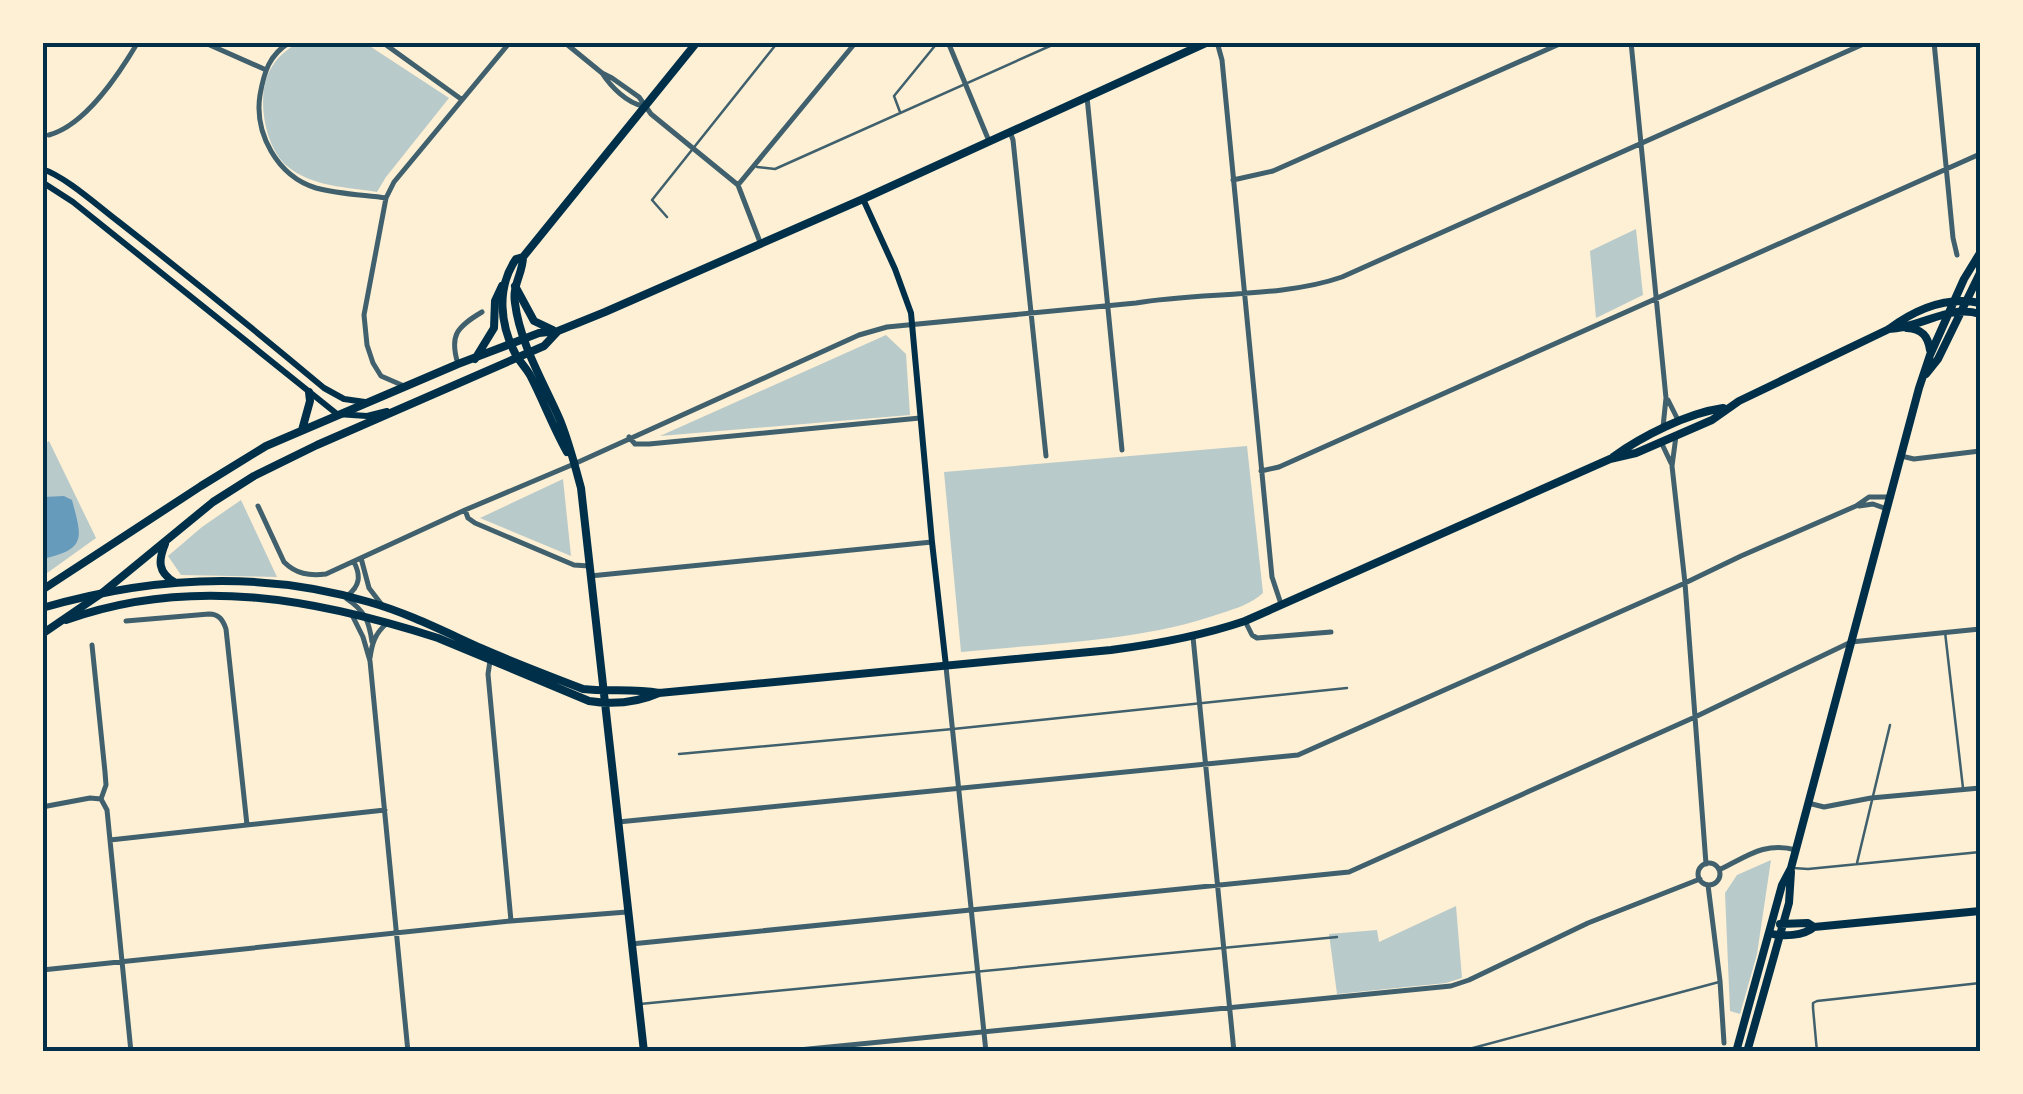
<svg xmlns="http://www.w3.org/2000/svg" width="2023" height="1094" viewBox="0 0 2023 1094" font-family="Barlow,sans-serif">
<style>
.green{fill:#b9caca}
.water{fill:#669bbc}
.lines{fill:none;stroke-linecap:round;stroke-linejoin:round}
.service{stroke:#3f606c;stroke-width:2.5}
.minor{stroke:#3f606c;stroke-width:5}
.tertiary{stroke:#3f606c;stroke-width:5}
.secondary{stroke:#003049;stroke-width:6}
.primary{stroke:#003049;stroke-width:8}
.trunk{stroke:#003049;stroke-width:8}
.neatline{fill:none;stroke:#003049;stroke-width:4}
</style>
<rect width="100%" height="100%" fill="#fdf0d5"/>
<path class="green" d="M298,43H365L449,98L386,177L377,192C347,187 312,187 287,166C264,147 256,95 270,70C277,57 286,50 298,43Z
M1636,229L1643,295L1596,318L1590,251Z
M886,335L906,354L910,415L660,436Z
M49,441L96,538L43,576V445Z
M1247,446L1263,593C1251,604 1237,608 1222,613C1140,642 1047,643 961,652L944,472Z
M563,479L571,556L480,518Z
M241,500L277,577L181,575L168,556L202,527Z
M1771,860L1757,954L1740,1014L1730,1011L1725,893L1737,875Z
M1456,906L1462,978L1446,983L1337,994L1329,934L1377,930L1379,942Z"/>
<path class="water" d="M64,496L72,500C82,538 87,549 43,559V497Z"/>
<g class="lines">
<path class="service" d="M900,112L894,96L938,42
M757,167L775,169L1059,42
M667,217L652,200L778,42
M1945,632L1963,788
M679,754L953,729L1347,688
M1857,863L1890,725
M1793,868L1808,869L1980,852
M640,1004L1337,937
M1458,1052L1719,982
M1817,1052L1813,1008V1003L1817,1001L1980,983"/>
<path class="minor" d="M203,42L264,69
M290,42C269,55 264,72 260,95C254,133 277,176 316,188C338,194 364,195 386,198
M382,42L461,99
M564,42L602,73L612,78L639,97L651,114L738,185L760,242
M948,42L989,141
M1217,42L1222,60L1272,577L1281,604
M1631,42L1666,398L1663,427
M1934,42L1953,238L1957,255
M602,73C611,87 627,103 643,106
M1087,97L1122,450
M1010,132L1013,140L1046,456
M49,135C86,125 119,74 138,42
M1233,180L1273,171L1564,42
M738,185L856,42
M458,364C449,335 457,327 482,312
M404,386L381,376L373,363L367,345L364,315L386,198L394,182L510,42
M1668,400L1679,422
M1676,436L1672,466L1685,583L1706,864
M629,437L635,444H649L920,418
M1661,442L1671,463
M1901,456L1914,459L1980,451
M1261,471L1279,467L1980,154
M258,506L284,562C296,574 309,576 326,574L465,510L574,464L859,335L887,327L1136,303C1201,292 1282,298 1342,277L1868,42
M1859,506L1873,504L1887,509
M465,510L468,518L475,523L574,565L589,566
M361,558L369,588L382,605
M590,576L932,542
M347,596C360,586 361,576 354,562
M347,599C365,611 369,621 372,642
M352,615L363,637L370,661L408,1052
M126,621L209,614C219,614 223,620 226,629L247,825
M1245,621L1252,635L1257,638L1331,632
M1193,637L1234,1052
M92,645L105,772L106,785L101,799L107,810L131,1052
M370,658C372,643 375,634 386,624
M490,661L488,674L511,921
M1808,803L1824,807L1871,798L1980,788
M42,807L90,798L101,799
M618,822L1298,755L1685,583L1741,556L1856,506L1869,497H1890
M110,840L385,810
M1698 874a11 11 0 1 1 22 0a11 11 0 1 1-22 0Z
M1719,870C1746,857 1765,841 1796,850
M1708,885L1720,981L1724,1043
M631,944L1349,872L1695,717L1851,642L1980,629
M42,970L511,921L627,912
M778,1052L1451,986L1469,980L1588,923L1700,879"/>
<path class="tertiary" d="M946,667L986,1052"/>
<path class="secondary" d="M42,169C65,176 99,207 119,222C188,276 257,332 324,388L344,399L365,402
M42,182L73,202L337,414L367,416L387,411
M863,199L895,269L911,313L932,542L946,666"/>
<path class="primary" d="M523,257C523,273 512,285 515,303C520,344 544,383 560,420C569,442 575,466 581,488L644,1052
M1907,328C1922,329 1928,336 1930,350
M1889,329C1921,328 1948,304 1980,314
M1926,374L1938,359L1980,273
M567,452C553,427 543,400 530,375C526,368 520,362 516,355C500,325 496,288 516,259L523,257L697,42
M1613,457C1642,436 1688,413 1723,408
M42,608C149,577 261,570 369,602C408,613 445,632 483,649C515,663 549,676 583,689C608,692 633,688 659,693L1111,650C1157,644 1201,636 1245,621L1610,459L1636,453L1712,420L1739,401L1889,329C1916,309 1947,296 1980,303
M66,620C191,575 316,599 438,638L589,701C614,705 636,703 659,693
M1780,924L1808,923L1814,927
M1769,933C1782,937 1804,936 1814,927L1980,911
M1736,1052L1782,885L1791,868L1919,388L1930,355L1964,279L1980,253
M1747,1052L1789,903L1791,872"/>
<path class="trunk" d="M515,286L534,321L553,330
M475,359L494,328L495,301L502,286
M302,430L310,401L309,392
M165,544C158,561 158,572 174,582
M42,590L201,486L266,446L458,364L539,333L558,331L605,312L863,199L1208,42
M42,634L102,593L213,502L254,476L317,445L544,346L558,331"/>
</g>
<rect width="2023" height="1094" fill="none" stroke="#fdf0d5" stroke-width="90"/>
<rect x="45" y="45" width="1933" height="1004" class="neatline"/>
</svg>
